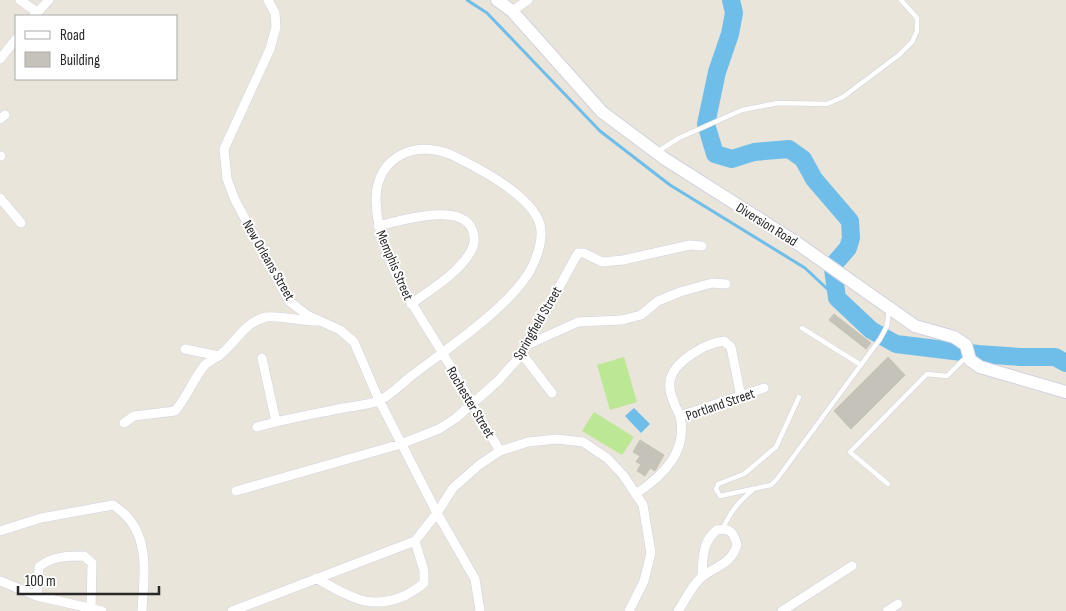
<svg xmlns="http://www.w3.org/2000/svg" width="1066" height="611" viewBox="0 0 1066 611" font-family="'Sofia Sans Condensed',sans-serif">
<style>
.pitch{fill:#bce794}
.water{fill:#6fbeea}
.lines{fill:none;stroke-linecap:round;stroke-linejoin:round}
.stream{stroke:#6fbeea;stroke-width:3}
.river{stroke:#6fbeea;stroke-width:18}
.building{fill:#c5c3b9;stroke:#c5c1b4}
.lane-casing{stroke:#d0d1e1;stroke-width:5.5}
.street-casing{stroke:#d0d1e1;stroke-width:10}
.secondary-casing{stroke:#d0d1e1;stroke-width:14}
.lane{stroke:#fff;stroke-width:4.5}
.street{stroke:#fff;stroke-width:9}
.secondary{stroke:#fff;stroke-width:12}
.labels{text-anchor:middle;stroke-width:4;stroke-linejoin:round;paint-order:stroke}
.street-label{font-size:14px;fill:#282828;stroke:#fff}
</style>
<rect width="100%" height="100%" fill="#eae5da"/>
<path class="pitch" d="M624,357L637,402L610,410L597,365Z
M594,412L634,437L622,455L582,431Z"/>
<path class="water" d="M634,408L650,424L641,433L625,416Z"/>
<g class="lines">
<path class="stream" d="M467,0L487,13L600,131L670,185L805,268L837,298"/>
<path class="river" d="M731,0L734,13L730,34L717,72L706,124L715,154L732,159L754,152L789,149L803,159L814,179L850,221L851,238L848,248L835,263
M833,269L837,298L871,330L896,344L978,354L1021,357H1055L1066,363"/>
</g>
<path class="building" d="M834,314L871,343L866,349L829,320Z
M888,357L905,375L851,429L834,411Z
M640,440L664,455L655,471L650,468L645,476L637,471L641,464L636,462L640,456L633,452Z"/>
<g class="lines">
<g class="lane-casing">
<path id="lane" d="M657,152L679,138L742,110L778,103L827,104L843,97L899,55L912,42L917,31V18L901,0
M802,328L861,365
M799,397L776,447L744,474L718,484L716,489L720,496L771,485L777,479L880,339L887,326L889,310
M888,484L850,452L927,374L947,376L963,360H969
M723,528C731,511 739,501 754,489"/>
</g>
<g class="street-casing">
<path id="street" d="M20,0L37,12
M268,0L275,13L276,27L270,49L224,149L227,179L235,200L289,301L307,315L340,330L354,342L379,400L437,513L475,579L480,611
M512,11L528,0
M34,16L49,0
M0,59L16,39
M0,119L5,115
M0,156H1
M0,198L21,223
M378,226C399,221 460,202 472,229C475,236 475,244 471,251C459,273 431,289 411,304
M527,345L578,322L622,320L641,315L658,301L680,292L712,283L726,284
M185,349L219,356
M522,354L552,393
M262,358L276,422
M680,416C676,407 668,393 670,382C672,362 706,343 724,341L731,347L741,397
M124,423L134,416L175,411C187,397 193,380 204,366C208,361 215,359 220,355C236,342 245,322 266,317C280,315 303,322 319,321
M257,427C285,419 314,414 343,408C354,406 367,405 378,401C389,397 400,385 410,377C444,351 502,312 526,277C534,266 542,245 541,231C540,200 482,170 458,158C421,138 376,153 376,200C377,257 414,306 442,352C462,385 480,418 500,451
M236,491L401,444L439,429L456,418L498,381L522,354L578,253H584L602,262L623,260L690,245L702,246
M637,493C664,475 688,451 680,416L764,388
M0,531L41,518L113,505C152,530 144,571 142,611
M316,578C348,596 369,611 404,596C411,592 418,589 424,583V571L415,541
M0,581L37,596L102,611
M37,596L39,567C52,556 68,556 84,556L92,563L91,609
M232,611L415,541L437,513L453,488L479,465L500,451L528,442L557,439L583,442L607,458L623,475L643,505L651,553L644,581L629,611
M678,611C685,601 693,583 703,576C718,565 731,564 737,545C734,533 730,527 717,530C702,541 703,559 702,576
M782,611L852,566
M887,611L898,604"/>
</g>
<g class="secondary-casing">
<path id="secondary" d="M497,0L512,11L602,112L665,159L794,241L915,326L954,337L966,345L970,360L980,367L1066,392"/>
</g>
<use href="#lane" class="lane"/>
<use href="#street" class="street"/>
<use href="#secondary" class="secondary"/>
</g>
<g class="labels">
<g class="street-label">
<text transform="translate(767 224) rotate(32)" y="5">Diversion Road</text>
<text transform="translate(269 260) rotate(60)" y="5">New Orleans Street</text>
<text transform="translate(395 265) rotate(67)" y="5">Memphis Street</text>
<text transform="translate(537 323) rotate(-60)" y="5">Springfield Street</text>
<text transform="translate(471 402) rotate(59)" y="5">Rochester Street</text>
<text transform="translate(720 404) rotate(-19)" y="5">Portland Street</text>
</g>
</g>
<rect x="15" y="15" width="162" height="65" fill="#ffffff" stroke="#a9a9a9"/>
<rect x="25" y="31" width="25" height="8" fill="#ffffff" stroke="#a9a9a9"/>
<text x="60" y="40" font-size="15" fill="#282828">Road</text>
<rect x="25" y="52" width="25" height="15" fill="#c5c3b9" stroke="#a9a9a9"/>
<text x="60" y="65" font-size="15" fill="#282828">Building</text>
<path d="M18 586v8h141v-8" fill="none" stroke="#282828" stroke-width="2.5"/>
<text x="25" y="586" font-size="15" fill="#282828" stroke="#ffffff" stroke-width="4" paint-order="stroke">100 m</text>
</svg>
